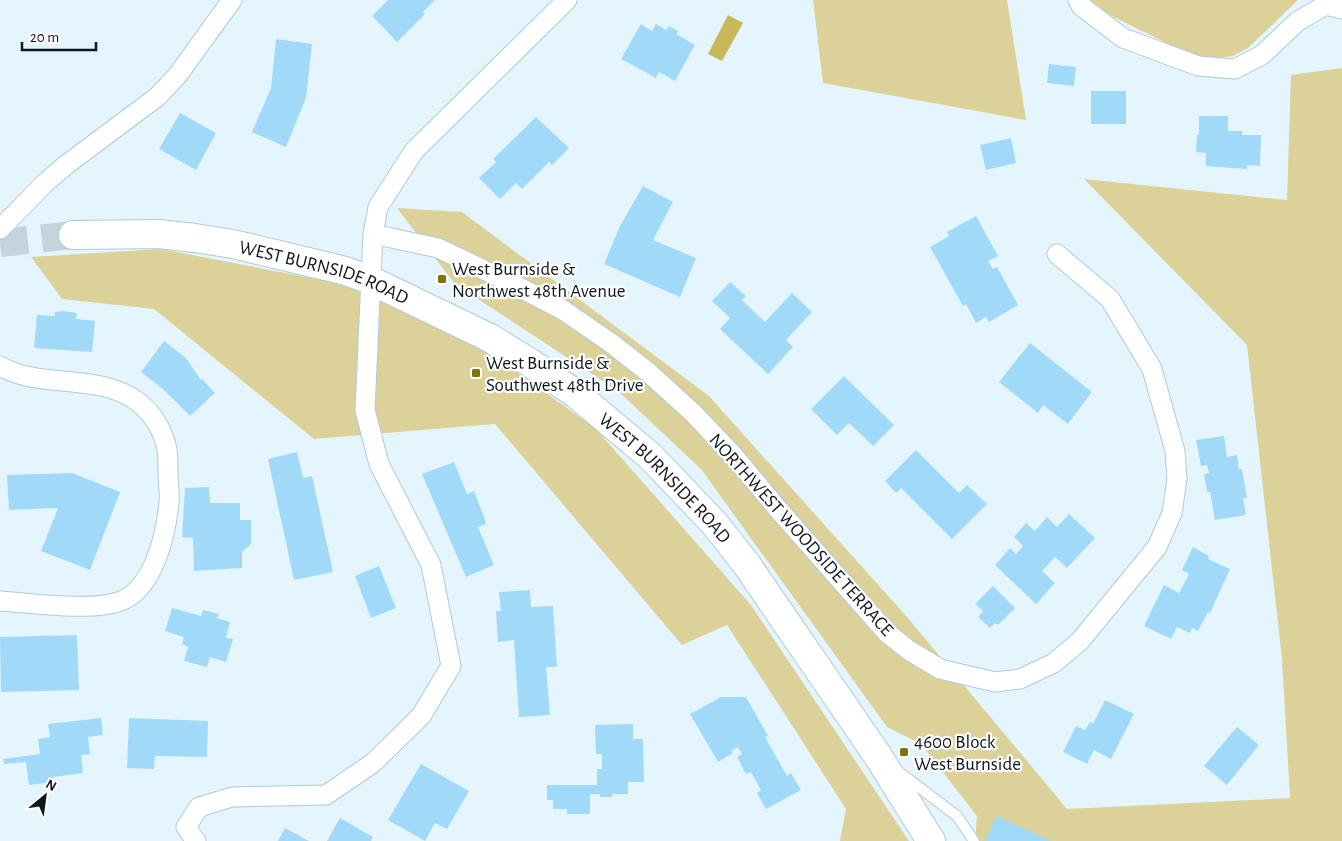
<svg xmlns="http://www.w3.org/2000/svg" width="1342" height="841" viewBox="0 0 1342 841" font-family="'Alegreya Sans',sans-serif">
<style>
.green{fill:#dcd299}
.water{fill:#c9b857}
.building{fill:#a1daf8}
.lines{fill:none;stroke-linecap:round;stroke-linejoin:round}
.primary-tunnel{stroke:#c5d4dc;stroke-width:28;stroke-dasharray:28 14;stroke-linecap:butt}
.service-casing{stroke:#afcad8;stroke-width:12}
.minor-casing{stroke:#afcad8;stroke-width:21}
.primary-casing{stroke:#afcad8;stroke-width:30}
.service{stroke:#fff;stroke-width:10}
.minor{stroke:#fff;stroke-width:19}
.primary{stroke:#fff;stroke-width:28}
.poi-dot{fill:#817214;stroke:#fff;stroke-width:2}
.labels{text-anchor:middle;stroke-width:4.5;stroke-linejoin:round;paint-order:stroke}
.poi-label{font-size:19px;fill:#0e171d;stroke:#fff;text-anchor:start}
.street-label{font-size:19px;fill:#0e171d;stroke:#fff}
</style>
<rect width="100%" height="100%" fill="#e5f5fe"/>
<path class="green" d="M813,0H1007L1026,120L823,83Z
M1088,0H1298L1248,48L1233,56L1211,59L1190,55L1110,15Z
M1342,68V841H975L977,816L921,744L887,727L701,469L618,391L455,284L397,208L462,212L709,396L907,617L1067,809L1290,798L1282,659L1247,345L1084,179L1287,200L1291,75Z
M161,249L353,286L487,351L595,428L751,605L909,841H840L846,809L727,625L682,645L495,424L314,439L154,309L62,299L31,257Z"/>
<path class="water" d="M728,15L743,23L722,61L708,54Z"/>
<path class="building" d="M388,0H435L423,12L425,14L397,42L372,16Z
M641,24L652,31L656,24L666,30L669,26L678,31L676,34L695,45L675,81L659,72L656,78L621,59Z
M276,39L312,44L306,98L286,147L252,132L271,88Z
M1049,64L1076,67L1074,86L1047,83Z
M1091,91H1126V124H1091Z
M180,113L216,133L196,170L159,149Z
M1199,116H1228V131H1242V135H1261L1260,166L1247,165V169L1206,166V153L1196,152L1197,135H1199Z
M536,117L569,148L552,165L549,162L522,189L516,183L500,199L479,178L496,162L493,159Z
M1011,138L1016,163L986,170L980,145Z
M643,186L673,202L653,240L696,258L680,297L604,264L620,226Z
M976,216L998,256L988,261L993,269L997,267L1018,305L989,322L986,317L976,323L966,304L963,306L930,247L949,236L947,232Z
M730,282L746,296L742,300L765,322L792,293L812,312L786,340L793,347L768,374L720,329L730,318L712,301Z
M63,311L77,313L76,319L95,321L92,352L34,348L37,315L55,316V312Z
M164,341L186,358L201,380L202,379L215,393L190,416L163,389L141,372Z
M1030,343L1092,392L1068,424L1043,405L1038,413L999,382Z
M844,376L894,425L873,446L849,423L837,435L811,409Z
M1224,436L1227,457L1237,455L1239,470L1242,469L1247,498H1243L1246,515L1215,520L1210,492H1207L1204,474L1209,473L1207,465L1201,466L1196,440Z
M916,450L959,493L967,485L987,504L952,539L901,488L896,493L885,481Z
M297,452L303,478L312,476L333,572L294,580L268,459Z
M454,462L467,494L474,491L483,514L486,524L478,527L494,565L466,577L422,474Z
M72,473L120,492L90,570L41,551L58,508L9,510L7,475Z
M209,487L210,503H240V520H251V544L242,552V568L194,571L193,538L182,537L185,488Z
M1069,514L1095,538L1067,568L1055,557L1042,571L1055,583L1036,604L995,565L1010,548L1016,554L1023,546L1014,537L1026,523L1035,531L1047,517L1057,527Z
M1193,547L1209,556L1208,559L1230,569L1210,613L1208,612L1198,631L1192,628L1190,633L1177,627L1171,639L1144,626L1164,585L1179,593L1189,574L1182,570Z
M379,566L396,608L371,618L355,576Z
M993,586L1015,608L998,625L995,623L990,628L978,617L983,611L975,604Z
M530,590L531,607L553,606L557,667H546L550,715L519,717L514,640L498,642L496,611H501L499,592Z
M172,608L201,616L203,610L219,614L217,618L230,622L226,638L233,639L226,662L210,657L207,667L184,661L188,647L182,644L184,637L165,631Z
M77,635L79,690L1,692L0,637Z
M721,697H746L768,736L765,737L787,776L791,773L801,790L766,809L757,793L761,790L751,772L746,774L737,757L742,754L738,747L731,751L733,753L718,762L690,714Z
M1105,700L1134,714L1111,759L1094,750L1087,764L1063,752L1076,726L1085,730L1090,722L1093,724Z
M101,718L103,735L88,737L90,754L81,755L83,773L53,777V782L29,785L26,762L4,764L3,759L40,754L38,739L50,737L48,724Z
M129,718L208,721L207,757L155,756L154,769L127,768Z
M633,724V739H643L644,782H628V794H612V797H600V794H590V814H567V809H553V800H547V785H597V769H602V754H596L595,725Z
M1237,727L1259,745L1227,785L1204,766Z
M421,764L469,791L447,829L435,823L425,841L388,820Z
M996,816L1051,841H985Z
M340,818L373,837L371,841H327Z
M285,828L309,841H278Z"/>
<g class="lines">
<path class="primary-tunnel" d="M0,243L73,235"/>
<g class="service-casing">
<path id="service" d="M899,772L957,816L974,841"/>
</g>
<g class="minor-casing">
<path id="minor" d="M1078,0L1081,6L1123,38L1198,66L1235,69L1262,55L1298,21L1326,5L1342,9
M0,229L45,183L66,165L157,97L177,76L232,0
M373,234L438,248L509,282L563,310L611,343L648,372L693,413L733,455L777,508L887,633L910,651L940,669L995,682L1020,679L1054,663L1080,641L1157,547L1172,513L1177,479L1175,451L1152,369L1110,299L1057,254
M0,366C41,390 99,372 138,402C153,413 163,431 167,449C168,457 168,465 168,472C168,482 170,493 169,503C166,534 154,588 121,601C93,612 32,603 0,601
M196,841L186,827L199,807L232,797L326,795L373,763L421,716L451,666L431,565L379,464L365,410L373,234L378,207L414,151L567,0"/>
</g>
<g class="primary-casing">
<g id="primary">
<path id="s1" d="M73,235L159,234L195,238L233,244L346,271L370,280L490,338L529,362L576,394L650,456L714,523L747,565L799,641L878,756L931,841"/>
</g>
</g>
<use href="#service" class="service"/>
<use href="#minor" class="minor"/>
<use href="#primary" class="primary"/>
</g>
<g class="poi-dot">
<rect x="437" y="274" width="10" height="10" rx="2.5"/>
<rect x="471" y="368" width="10" height="10" rx="2.5"/>
<rect x="899" y="747" width="10" height="10" rx="2.5"/>
</g>
<g class="labels">
<g class="poi-label">
<text x="452" y="275">West Burnside &amp;<tspan x="452" dy="22">Northwest 48th Avenue</tspan></text>
<text x="486" y="369">West Burnside &amp;<tspan x="486" dy="22">Southwest 48th Drive</tspan></text>
<text x="914" y="748">4600 Block<tspan x="914" dy="22">West Burnside</tspan></text>
</g>
<g class="street-label">
<text dy="7" stroke="none"><textPath href="#s1" startOffset="256">WEST BURNSIDE ROAD</textPath></text>
<text dy="7" stroke="none"><textPath href="#s1" startOffset="661">WEST BURNSIDE ROAD</textPath></text>
<text transform="translate(802 534) rotate(48)" y="7">NORTHWEST WOODSIDE TERRACE</text>
</g>
</g>
<g transform="translate(45 796) rotate(29)" stroke="#ffffff" stroke-width="4" paint-order="stroke">
<path d="M0-4L9 19L0 12L-9 19Z" fill="#0e171d"/>
<text y="-8" font-size="14" font-weight="bold" text-anchor="middle" fill="#0e171d">N</text>
</g>
<path d="M22 42v8h74v-8" fill="none" stroke="#0e171d" stroke-width="2.5"/>
<text x="30" y="42" font-size="15" fill="#0e171d" stroke="#ffffff" stroke-width="4" paint-order="stroke">20 m</text>
</svg>
